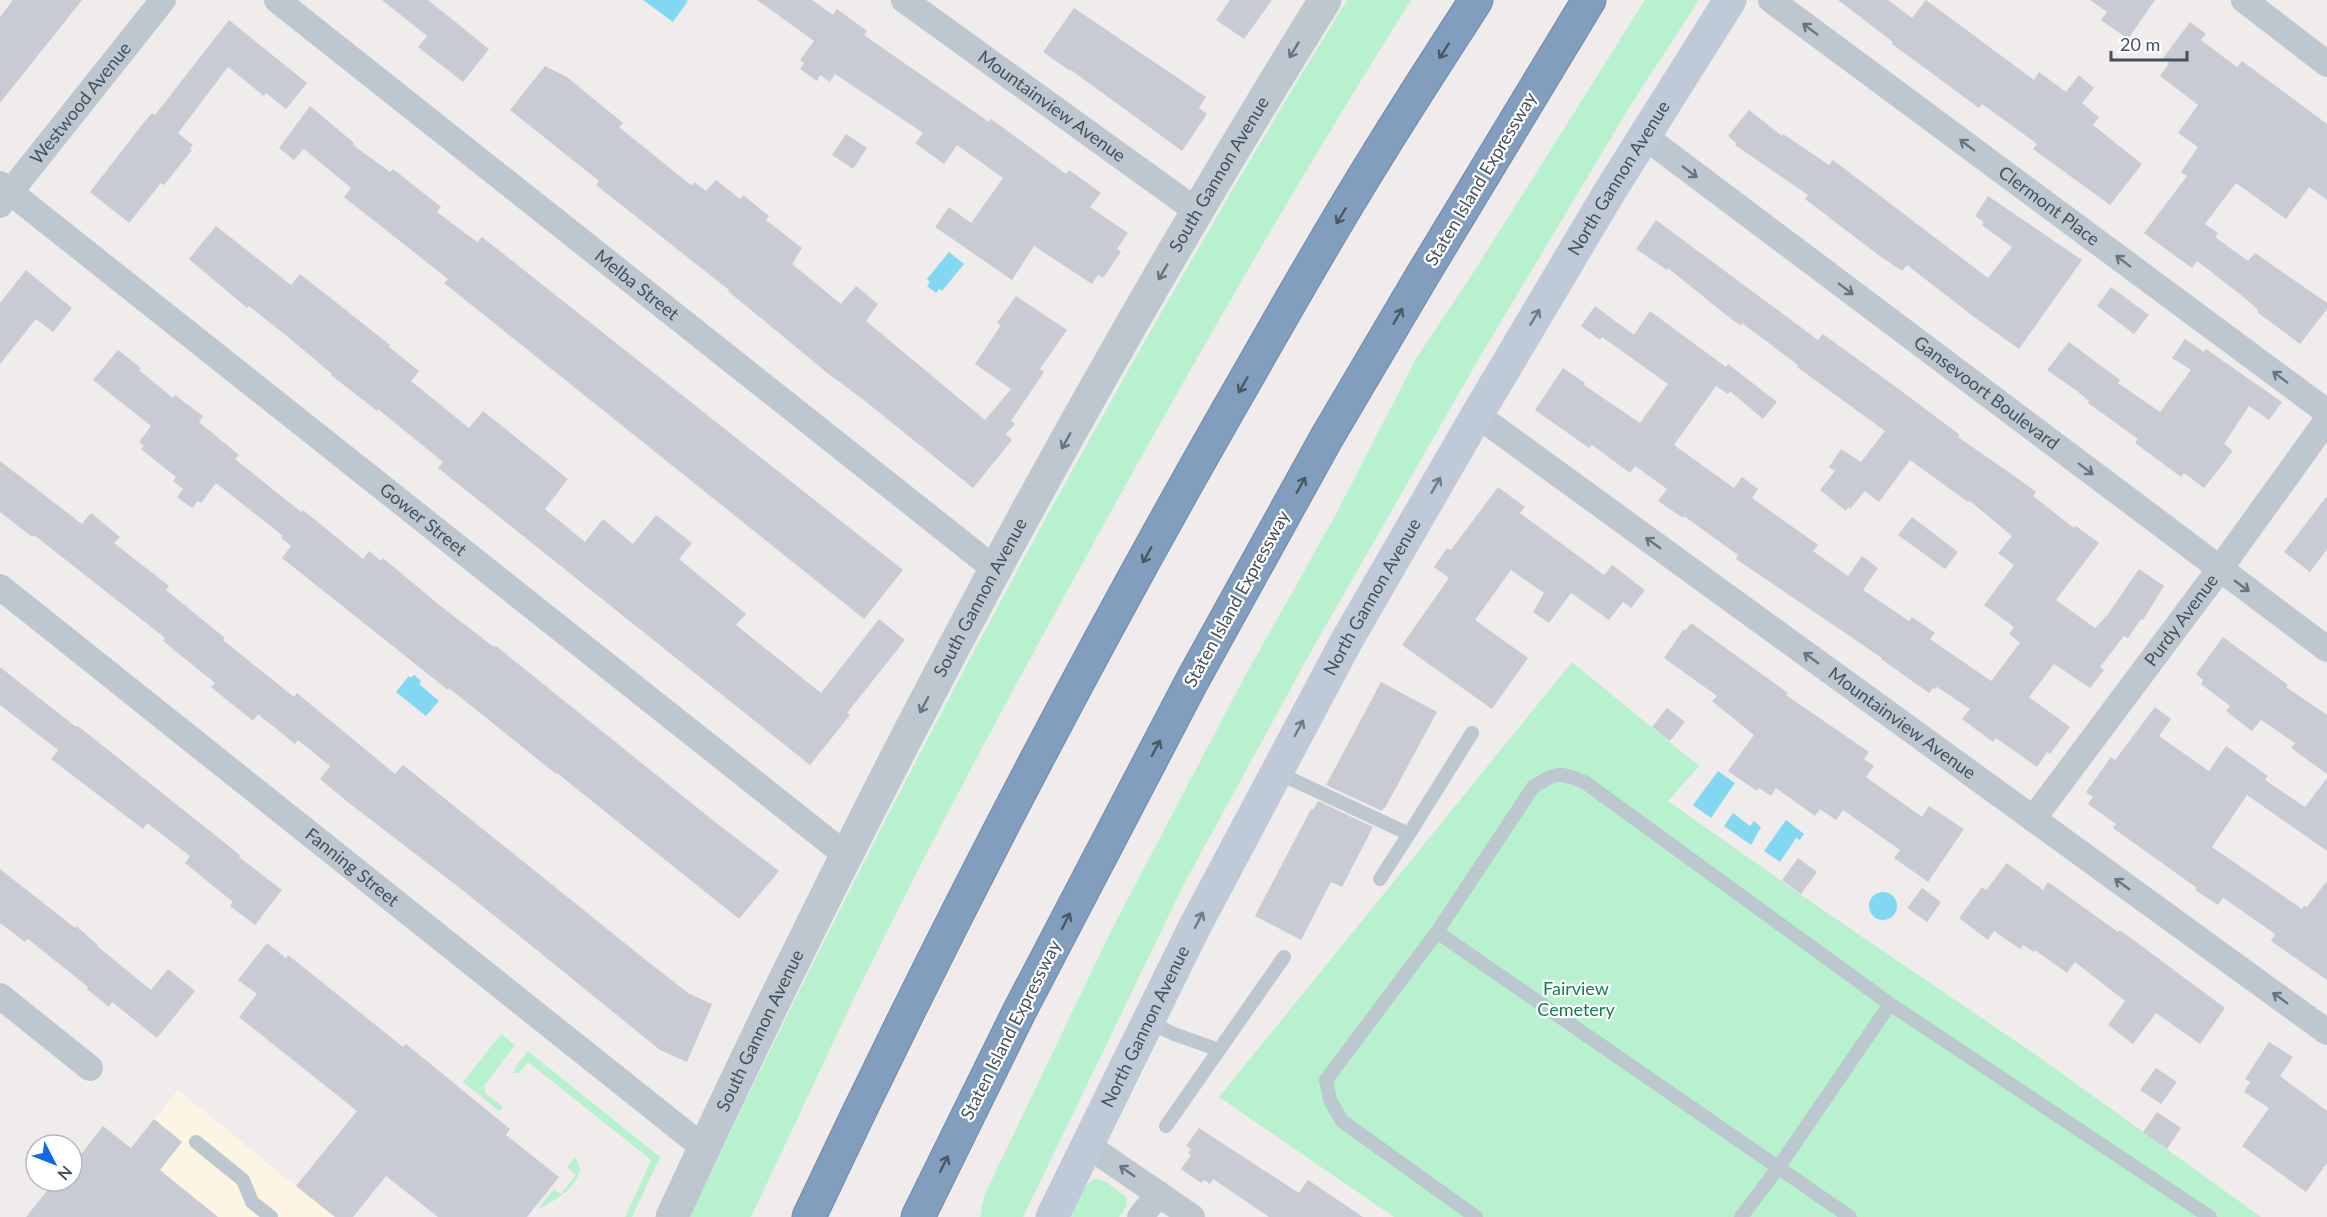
<svg xmlns="http://www.w3.org/2000/svg" width="2327" height="1217" viewBox="0 0 2327 1217" font-family="Lato,sans-serif">
<style>
.commercial{fill:#fdf5e3}
.green{fill:#b7f1ce}
.water{fill:#81d8f0}
.building{fill:#c8cbd3}
.lines{fill:none;stroke-linecap:round;stroke-linejoin:round}
.motorway-casing{stroke:#6c89ab;stroke-width:35}
.service{stroke:#bcc7d0;stroke-width:14}
.minor{stroke:#bcc7d0;stroke-width:26}
.tertiary{stroke:#bcc7d0;stroke-width:33}
.secondary{stroke:#becad7;stroke-width:33}
.motorway{stroke:#819ebf;stroke-width:33}
.oneway{stroke:#68747e}
.oneway2{stroke:#4a5865}
.oneway3{stroke:#6f7b86}
.labels{text-anchor:middle;stroke-width:4.5;stroke-linejoin:round;paint-order:stroke}
.street-label{font-size:18px;fill:#44505b;stroke:#fff}
.park-label{font-size:18px;fill:#117f4a;stroke:#fff}
</style>
<rect width="100%" height="100%" fill="#f0ecec"/>
<path class="commercial" d="M178,1090L282,1175L335,1217H26L72,1181L80,1154L103,1126L132,1148Z"/>
<path class="green" d="M1347,0H1411C1297,181 1191,366 1088,553C1010,695 932,838 861,984C824,1061 788,1139 751,1217H690C887,800 1105,393 1347,0Z
M1645,0H1699L1630,106L1481,355L1314,646L1184,884L1023,1217H980L984,1196L1112,929L1244,678L1334,518L1417,357L1475,270Z
M1572,662L1699,766L1668,801L1820,908L2039,1057L2261,1217H1394L1219,1097Z
M501,1034L515,1045L484,1086L486,1093L503,1107L499,1111L463,1082Z
M528,1051L660,1157L632,1217H625L651,1161L650,1159L528,1062L519,1073H514V1069Z
M575,1157L580,1168C577,1189 554,1201 537,1210L554,1189L561,1194L576,1175L567,1167Z
M1094,1179L1105,1181L1126,1197L1127,1205L1119,1217H1070L1085,1186Z"/>
<path class="water" d="M643,0H686L688,1L673,22Z
M949,252L964,264L942,291L939,289L936,293L927,286L930,282L927,279Z
M414,675L421,681L419,684L439,701L426,716L396,692L409,676L411,678Z
M1718,771L1735,783L1711,818L1693,805Z
M1733,813L1750,826L1754,821L1761,827L1751,845L1724,826Z
M1786,820L1804,834L1800,840L1796,838L1780,862L1764,851Z
M1869 906a14 14 0 1 1 28 0a14 14 0 1 1-28 0Z"/>
<path class="building" d="M13,0H82L0,103V17Z
M382,0H428L489,49L463,82L418,47L427,36Z
M757,0H812L833,15L837,9L867,31L864,35L989,122L991,119L1066,174L1069,170L1101,193L1090,207L1128,233L1117,249L1121,252L1103,278L1098,275L1092,284L1034,246L1012,280L935,227L949,207L971,223L1003,178L957,145L944,164L915,143L923,133L835,74L830,82L820,75L817,81L800,69L804,63L800,60L814,41Z
M1230,0H1272L1244,39L1216,20Z
M1838,0H1888L1912,18L1926,0L2034,80L2039,72L2066,92L2079,75L2094,88L2082,103L2099,117L2093,125L2142,164L2110,205L2033,149L2037,144L1982,104L1979,108L1892,44L1893,42Z
M2090,0H2155L2128,39L2101,20L2107,12Z
M1074,8L1206,97L1199,108L1207,114L1182,151L1071,70L1070,71L1043,52Z
M229,20L307,83L286,109L266,93L264,96L228,67L178,133L193,145L190,149L192,150L164,185L161,183L129,223L90,192L141,126L152,113L155,115Z
M2190,22L2206,34L2201,40L2237,67L2242,61L2327,124V200L2309,187L2286,219L2236,183L2205,224L2218,233L2215,237L2248,261L2255,253L2327,303V309L2300,344L2257,312L2258,310L2241,295L2197,261L2192,268L2144,233L2187,176L2181,172L2198,147L2178,133L2198,105L2160,76L2169,63L2163,58Z
M545,66L567,77L623,123L619,127L692,186L694,182L706,191L716,180L740,199L743,195L769,216L766,220L802,248L792,264L841,304L856,286L878,304L866,321L985,420L1011,389L975,364L1001,325L997,323L1016,296L1067,330L1040,369L1044,372L1011,421L1015,424L1006,434L1012,440L973,488L865,401L826,372L728,291L729,290L596,185L599,181L510,110Z
M310,106L354,143L353,145L390,172L393,169L441,207L437,212L477,242L482,237L903,570L864,619L444,283L448,279L344,197L351,188L304,149L294,160L279,148Z
M1749,110L1782,136L1783,134L1829,165L1833,160L1988,278L2012,247L1982,225L1984,222L1975,216L1988,196L2082,260L2019,349L1974,317L1907,265L1902,271L1881,257L1805,199L1808,195L1735,145L1736,143L1728,136Z
M846,134L867,148L853,169L832,155Z
M1656,220L1818,340L1823,334L1900,390L1960,435L1958,437L2020,480L2036,492L2033,496L2074,528L2076,526L2099,543L2056,600L2095,628L2108,614L2139,569L2164,586L2143,620L2141,619L2128,638L2124,636L2100,667L2104,670L2090,688L2054,664L2029,697L2070,727L2050,754L2047,752L2037,767L1996,738L1993,742L1962,719L1970,709L1937,687L1935,689L1933,688L1929,693L1881,659L1882,658L1736,559L1738,555L1684,516L1683,518L1658,501L1667,489L1635,466L1630,473L1592,445L1589,448L1535,410L1563,368L1585,383L1584,385L1640,423L1668,384L1602,337L1600,340L1581,326L1595,306L1634,335L1650,311L1726,367L1728,364L1777,402L1763,419L1730,391L1728,394L1716,386L1674,445L1734,488L1742,477L1758,489L1752,498L1818,545L1813,551L1848,576L1862,556L1878,568L1863,590L1909,621L1912,617L1935,633L1930,639L1991,681L2020,643L2009,634L2014,627L1984,605L2014,565L1998,553L2012,536L1970,501L1968,502L1910,460L1879,502L1865,491L1850,509L1848,507L1846,511L1820,490L1835,471L1829,467L1841,449L1861,462L1885,431L1797,367L1798,365L1742,323L1741,326L1726,315L1668,268L1667,270L1636,249Z
M216,226L291,285L300,274L390,345L389,347L419,371L411,381L469,428L483,411L568,479L545,509L585,542L603,519L633,544L656,515L692,543L679,559L746,614L736,625L821,693L879,619L905,640L847,713L850,715L810,765L438,468L443,462L378,409L377,411L331,375L332,374L288,337L249,306L247,308L189,259Z
M26,270L72,308L53,332L36,319L0,364V303Z
M2111,287L2149,315L2134,334L2097,306Z
M2185,339L2204,352L2206,349L2282,402L2269,420L2249,406L2224,444L2233,451L2204,488L2184,473L2181,477L2135,443L2138,439L2088,403L2089,401L2077,391L2047,370L2069,342L2120,380L2118,383L2160,412L2191,370L2172,358Z
M118,350L141,368L139,370L173,398L175,395L203,416L199,422L239,455L235,459L301,512L303,510L363,559L369,551L381,561L383,558L443,608L494,647L496,646L715,822L779,871L739,919L557,773L556,774L449,688L448,690L282,558L291,546L281,538L283,536L216,483L201,503L198,501L192,508L177,497L183,489L173,481L176,477L141,449L144,446L139,442L151,426L93,380Z
M0,461L82,524L91,513L120,537L114,543L169,586L166,590L225,638L223,640L294,697L297,693L395,774L403,765L647,961L688,993L712,1004L687,1062L660,1050L465,892L349,803L320,779L330,766L298,740L295,744L258,714L253,721L211,687L215,683L163,641L165,638L34,535L32,537L0,512Z
M1498,487L1525,507L1520,513L1604,575L1612,565L1645,590L1631,608L1623,602L1609,620L1571,593L1549,623L1533,612L1544,593L1511,570L1475,620L1528,658L1492,709L1402,645L1449,578L1434,567L1447,548L1451,550Z
M2327,496V549L2310,572L2284,552Z
M1912,517L1958,552L1945,569L1898,535Z
M1691,623L1788,693L1786,695L1869,752L1864,759L1874,766L1866,777L1922,817L1929,806L1964,829L1928,882L1894,858L1900,850L1843,810L1836,820L1820,809L1815,816L1776,788L1771,796L1759,788L1757,791L1728,771L1754,735L1712,701L1717,696L1664,658L1684,629L1685,631Z
M2223,637L2288,685L2286,687L2327,715V774L2291,748L2295,743L2261,720L2252,731L2226,711L2230,706L2201,684L2203,680L2196,674Z
M0,667L76,727L78,726L240,855L239,857L282,890L255,925L230,906L233,902L185,863L190,856L147,823L143,829L51,759L58,750L0,705Z
M1381,682L1437,712L1385,808L1384,807L1382,811L1326,785Z
M2155,707L2171,719L2159,736L2209,771L2226,746L2268,776L2265,780L2305,807L2327,778V851L2247,795L2212,847L2302,909L2304,906L2307,907L2327,881V980L2271,941L2275,934L2225,899L2223,898L2218,905L2195,890L2197,888L2113,828L2116,824L2088,804L2093,797L2086,792L2111,757L2115,760Z
M1667,708L1685,722L1670,741L1652,727Z
M1318,801L1373,827L1342,887L1331,882L1301,940L1255,916L1311,809L1313,810Z
M1798,858L1817,872L1801,894L1782,880Z
M2007,863L2043,890L2048,882L2118,932L2120,930L2225,1008L2200,1044L2156,1013L2133,1044L2108,1025L2125,1001L2075,962L2067,973L2035,950L2034,952L2023,945L2020,949L1994,931L1988,940L1959,918L1982,887L1986,890Z
M0,869L75,928L76,926L98,945L97,946L151,990L168,969L195,991L157,1038L112,1002L109,1007L87,989L88,987L28,939L25,942L0,923Z
M1922,888L1941,902L1927,922L1907,908Z
M267,943L286,958L288,955L403,1047L406,1044L510,1129L506,1135L559,1177L527,1217H438L386,1176L353,1217H335L296,1186L357,1111L239,1017L257,994L238,980Z
M2269,1042L2293,1057L2280,1076L2327,1111V1163L2306,1192L2242,1146L2269,1108L2244,1092L2250,1082L2245,1079Z
M2156,1068L2177,1082L2161,1104L2140,1090Z
M2157,1112L2181,1128L2167,1149L2143,1132Z
M154,1119L182,1142L160,1170L218,1217H26L55,1181H72V1148L81,1154L103,1126L131,1148Z
M1199,1128L1299,1193L1308,1180L1363,1217H1269L1213,1179L1210,1184L1204,1180L1201,1183L1181,1169L1191,1155L1188,1153L1191,1149L1186,1146Z"/>
<g class="lines">
<g class="motorway-casing">
<path id="motorway" d="M809,1217C938,943 1077,675 1227,412C1276,327 1323,242 1375,159C1408,105 1442,53 1476,0
M918,1217L1020,1010L1192,681L1327,437L1422,276L1589,0"/>
</g>
<path class="service" d="M1276,772L1409,834L1472,733
M1380,879L1409,834
M1437,932L1850,1217
M1890,1004L2210,1217
M1147,1021L1174,1034L1219,1050
M1166,1126L1284,957
M196,1142L243,1180L252,1202L271,1217
M1476,1217L1342,1121L1330,1100L1326,1080L1437,932L1533,787C1558,771 1559,772 1586,783L1890,1004L1778,1168L1741,1217"/>
<g class="minor">
<path id="s1" d="M277,0L996,570"/>
<path id="s2" d="M904,0L1198,212"/>
<path id="s3" d="M1771,0L2327,412"/>
<path d="M2244,0L2327,64"/>
<path id="s4" d="M1644,136L2327,649"/>
<path id="s5" d="M0,184L847,856"/>
<path id="s6" d="M0,205L163,0"/>
<path id="s7" d="M1477,415L2327,1032"/>
<path id="s8" d="M0,587L704,1148"/>
<path id="s9" d="M2033,819L2219,570L2327,420"/>
<path d="M0,996L90,1068"/>
<path d="M1087,1145L1192,1217"/>
<path d="M1140,1217L1159,1194"/>
</g>
<path class="tertiary" id="s10" d="M672,1217C865,799 1082,391 1325,0"/>
<path class="secondary" id="s11" d="M1052,1217L1194,928L1347,640L1477,415L1610,191L1730,0"/>
<use href="#motorway" class="motorway"/>
</g>
<defs><path id="oneway-shaft" d="M-6 0H5M1.5-3L5.5 0L1.5 3" fill="none" stroke-width="1.6" stroke-linecap="round" stroke-linejoin="round" transform="scale(1.5)"/></defs>
<g class="oneway">
<use href="#oneway-shaft" transform="translate(1810 29) rotate(-143)"/>
<use href="#oneway-shaft" transform="translate(1294 50) rotate(121)"/>
<use href="#oneway-shaft" transform="translate(1967 145) rotate(-143)"/>
<use href="#oneway-shaft" transform="translate(1690 172) rotate(37)"/>
<use href="#oneway-shaft" transform="translate(2123 261) rotate(-143)"/>
<use href="#oneway-shaft" transform="translate(1163 272) rotate(120)"/>
<use href="#oneway-shaft" transform="translate(1846 289) rotate(37)"/>
<use href="#oneway-shaft" transform="translate(2280 377) rotate(-143)"/>
<use href="#oneway-shaft" transform="translate(1066 441) rotate(119)"/>
<use href="#oneway-shaft" transform="translate(2086 469) rotate(37)"/>
<use href="#oneway-shaft" transform="translate(1653 543) rotate(-144)"/>
<use href="#oneway-shaft" transform="translate(2242 586) rotate(36)"/>
<use href="#oneway-shaft" transform="translate(1811 658) rotate(-144)"/>
<use href="#oneway-shaft" transform="translate(924 705) rotate(118)"/>
<use href="#oneway-shaft" transform="translate(2122 884) rotate(-144)"/>
<use href="#oneway-shaft" transform="translate(2280 998) rotate(-144)"/>
<use href="#oneway-shaft" transform="translate(1127 1171) rotate(-145)"/>
</g>
<g class="oneway2">
<use href="#oneway-shaft" transform="translate(1444 51) rotate(123)"/>
<use href="#oneway-shaft" transform="translate(1341 216) rotate(121)"/>
<use href="#oneway-shaft" transform="translate(1398 316) rotate(-60)"/>
<use href="#oneway-shaft" transform="translate(1243 385) rotate(120)"/>
<use href="#oneway-shaft" transform="translate(1301 485) rotate(-61)"/>
<use href="#oneway-shaft" transform="translate(1147 555) rotate(119)"/>
<use href="#oneway-shaft" transform="translate(1156 748) rotate(-62)"/>
<use href="#oneway-shaft" transform="translate(1066 921) rotate(-63)"/>
<use href="#oneway-shaft" transform="translate(944 1164) rotate(-64)"/>
</g>
<g class="oneway3">
<use href="#oneway-shaft" transform="translate(1535 317) rotate(-59)"/>
<use href="#oneway-shaft" transform="translate(1436 485) rotate(-60)"/>
<use href="#oneway-shaft" transform="translate(1299 728) rotate(-62)"/>
<use href="#oneway-shaft" transform="translate(1199 920) rotate(-63)"/>
</g>
<g class="labels">
<g class="street-label">
<text dy="6" stroke="none"><textPath href="#s6" startOffset="130">Westwood Avenue</textPath></text>
<text dy="6" stroke="none"><textPath href="#s2" startOffset="182">Mountainview Avenue</textPath></text>
<text dy="6" stroke="none"><textPath href="#s10" startOffset="1178">South Gannon Avenue</textPath></text>
<text transform="translate(1481 179) rotate(-59)" y="6">Staten Island Expressway</text>
<text dy="6" stroke="none"><textPath href="#s11" startOffset="1184">North Gannon Avenue</textPath></text>
<text dy="6" stroke="none"><textPath href="#s3" startOffset="346">Clermont Place</textPath></text>
<text dy="6" stroke="none"><textPath href="#s1" startOffset="459">Melba Street</textPath></text>
<text dy="6" stroke="none"><textPath href="#s4" startOffset="428">Gansevoort Boulevard</textPath></text>
<text dy="6" stroke="none"><textPath href="#s5" startOffset="540">Gower Street</textPath></text>
<text dy="6" stroke="none"><textPath href="#s11" startOffset="698">North Gannon Avenue</textPath></text>
<text dy="6" stroke="none"><textPath href="#s10" startOffset="692">South Gannon Avenue</textPath></text>
<text transform="translate(1237 599) rotate(-61)" y="6">Staten Island Expressway</text>
<text dy="6" stroke="none"><textPath href="#s9" startOffset="248">Purdy Avenue</textPath></text>
<text dy="6" stroke="none"><textPath href="#s7" startOffset="525">Mountainview Avenue</textPath></text>
<text dy="6" stroke="none"><textPath href="#s8" startOffset="450">Fanning Street</textPath></text>
<text dy="6" stroke="none"><textPath href="#s11" startOffset="212">North Gannon Avenue</textPath></text>
<text transform="translate(1011 1030) rotate(-63)" y="6">Staten Island Expressway</text>
<text dy="6" stroke="none"><textPath href="#s10" startOffset="206">South Gannon Avenue</textPath></text>
</g>
<g class="park-label">
<text x="1576" y="995">Fairview<tspan x="1576" dy="21">Cemetery</tspan></text>
</g>
</g>
<g transform="translate(54 1163) rotate(132)"><circle r="28" fill="#ffffff" stroke="#b4b9bd" stroke-width="1.5"/>
<path d="M0-4.5L10 22L0 15L-10 22Z" fill="#0f6be7"/>
<text y="-9" font-size="16" font-weight="bold" text-anchor="middle" fill="#44505b">N</text>
</g>
<path d="M2111 51v9h76v-9" fill="none" stroke="#44505b" stroke-width="3"/>
<text x="2120" y="51" font-size="18" fill="#44505b" stroke="#ffffff" stroke-width="4.5" paint-order="stroke">20 m</text>
</svg>
